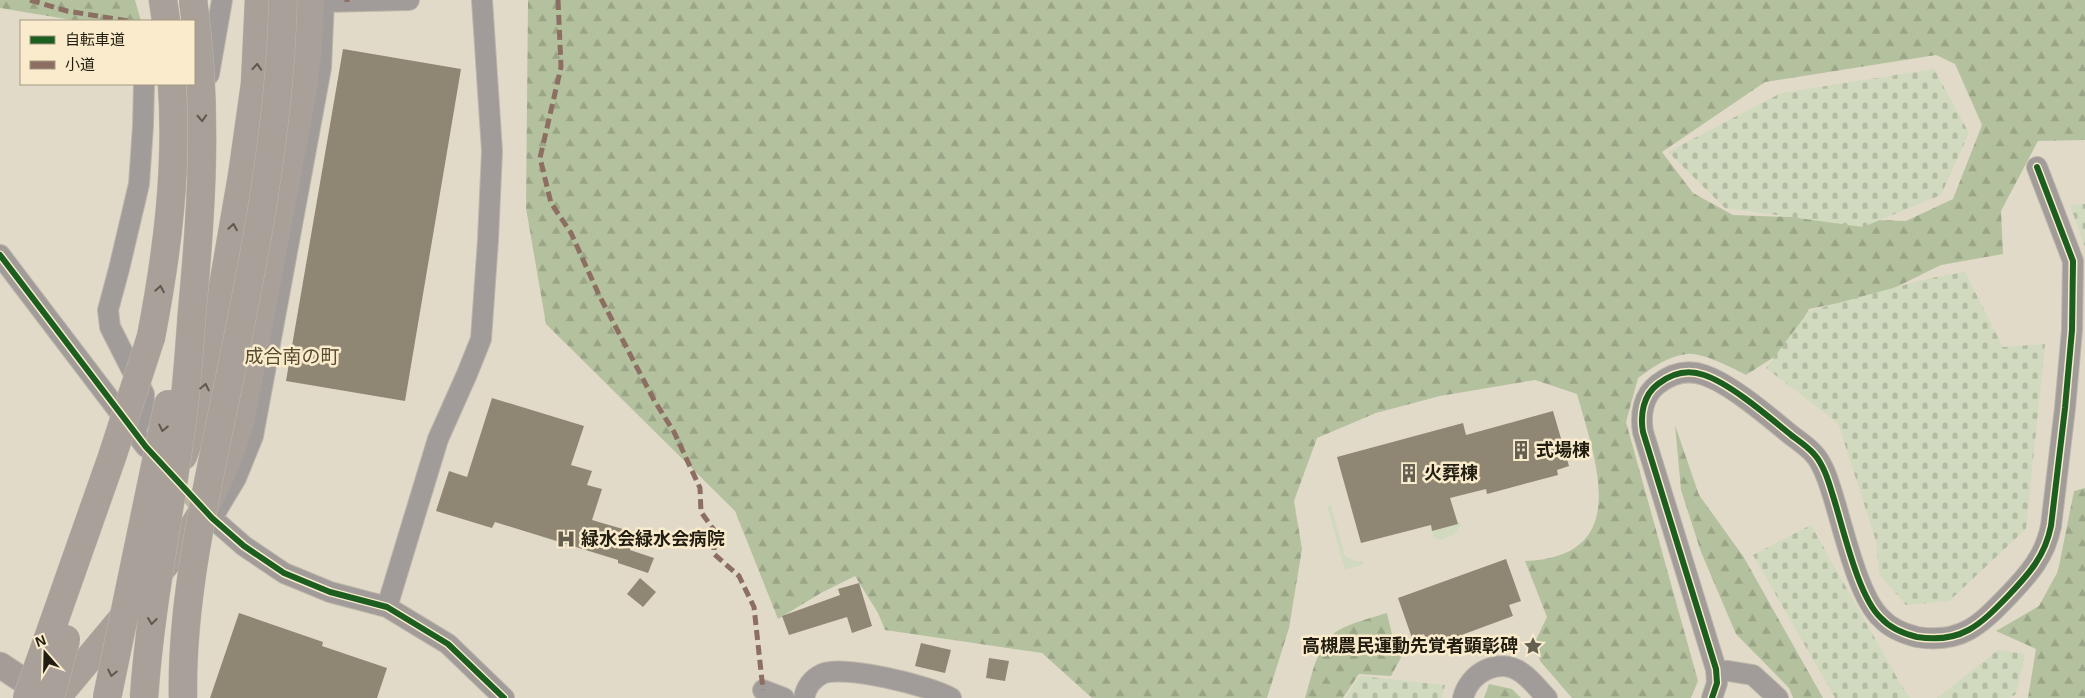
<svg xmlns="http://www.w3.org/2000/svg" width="2085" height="698" viewBox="0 0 2085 698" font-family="Arial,'Noto Sans JP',sans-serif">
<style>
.forest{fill:url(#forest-firs);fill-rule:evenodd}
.cemetery{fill:url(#cemetery-stones)}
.garden{fill:#d1dabe}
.building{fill:#8f8774}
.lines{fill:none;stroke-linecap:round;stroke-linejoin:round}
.minor-tunnel{stroke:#bcb4a3;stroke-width:20;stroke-dasharray:20 10;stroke-linecap:butt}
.minor-casing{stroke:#bdb7aa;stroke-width:22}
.major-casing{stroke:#bdb7aa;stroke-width:27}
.highway-casing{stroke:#bdb7aa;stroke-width:29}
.minor{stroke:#a19b99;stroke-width:20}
.major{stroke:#a49d97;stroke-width:25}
.highway{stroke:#a8a099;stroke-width:28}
.highway-bridge-casing{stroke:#bdb7aa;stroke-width:29;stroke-linecap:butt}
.highway-bridge{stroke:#a8a099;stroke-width:28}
.quiet{stroke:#8d6e63;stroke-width:5;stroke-dasharray:10 5;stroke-linecap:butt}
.cycleway-casing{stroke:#f9ebcb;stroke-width:9}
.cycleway{stroke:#1b5e20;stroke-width:6}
.oneway{stroke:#5e584e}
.labels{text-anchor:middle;stroke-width:5;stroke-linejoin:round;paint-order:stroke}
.poi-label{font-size:18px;font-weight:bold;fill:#221d11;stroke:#f9ebcb;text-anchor:start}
.neighbourhood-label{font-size:19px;fill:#574c30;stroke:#f9ebcb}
</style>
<defs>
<pattern id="forest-firs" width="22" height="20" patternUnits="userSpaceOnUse" patternTransform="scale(1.25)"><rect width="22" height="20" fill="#b4c19e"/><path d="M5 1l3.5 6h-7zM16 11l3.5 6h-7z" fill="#9aa587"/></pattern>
<pattern id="cemetery-stones" width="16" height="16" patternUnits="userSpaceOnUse" patternTransform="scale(1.25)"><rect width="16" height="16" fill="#d1dabe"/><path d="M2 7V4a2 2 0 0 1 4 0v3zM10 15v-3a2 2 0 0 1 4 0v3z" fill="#b3bba2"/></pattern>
</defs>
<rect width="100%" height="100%" fill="#e2dac8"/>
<path class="forest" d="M0,0H135L141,21H78L0,8Z
M528,0H2085V140L2038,141L2001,211L2003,254L1941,265L1880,295L1809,309L1788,348L1746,375C1732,368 1702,352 1687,354C1668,356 1652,368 1638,378L1626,422L1698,681L1691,698H1572L1540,661L1535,642L1547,617L1525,561C1633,557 1596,462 1577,394L1535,380L1440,396L1376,413L1317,438L1294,501L1302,549L1289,628L1267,698H1092L1042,653L885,630L878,613L855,576L821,593L778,619L735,511L546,324L526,208ZM1936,55L1955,64L1982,125L1953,199L1906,221L1733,215L1693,193L1662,152L1765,82Z
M1675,425L1699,495L1743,556L1823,698H1793L1789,688L1736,634L1701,552L1681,490Z
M2085,488V698H2028L2036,649L1996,631L2039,606L2058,571L2074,491Z
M1387,613L1394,643L1405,650L1391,676L1359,674L1343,698H1305C1312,676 1317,642 1339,630C1353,622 1371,618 1387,613Z
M1489,684L1512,689L1521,698H1484Z"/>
<path class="cemetery" d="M1934,69L1969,133L1941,195L1863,227L1725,208L1668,152L1781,93Z
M2085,204V247L2070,205Z
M1965,272L2003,347L2045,344L2026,529L1949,601L1906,605L1879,574L1876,541L1838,423L1766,368L1809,311L1926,279Z
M1811,525L1900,683L1910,698H1835L1753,555Z
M1998,650L2025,654L2016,694L2010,698H1937Z
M1360,676L1445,685L1442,698H1345Z"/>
<path class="garden" d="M1331,505L1345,556L1355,561H1363L1364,564L1345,570L1327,506Z
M1456,520L1460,522L1461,526L1454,535L1440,540L1433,537L1432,528L1433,531L1457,524Z"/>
<path class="building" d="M343,49L461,69L405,401L286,381Z
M492,398L584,426L571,465L592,471L587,485L602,489L592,520L626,530L623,542L632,545L630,550L654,558L648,573L618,563V560L495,522L492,528L436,511L449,471L467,477Z
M1553,411L1569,466L1557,470L1558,475L1487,494L1486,489L1450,498L1458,524L1432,531L1431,525L1361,543L1337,457L1463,423L1466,435Z
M1506,559L1521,601L1509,605L1513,616L1429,647L1424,634L1412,638L1398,598Z
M640,578L656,592L643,607L627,594Z
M859,583L872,626L852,633L847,617L789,635L782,616L840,595L838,589Z
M239,613L323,642L322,646L387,668L377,698H210Z
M921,643L951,650L945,673L915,666Z
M989,658L1009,661L1005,681L986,678Z"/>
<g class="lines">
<path class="minor-tunnel" d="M168,470L209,515"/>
<g class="minor-casing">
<path id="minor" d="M324,0L321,68L253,436L236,478L212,518L244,546L284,573L330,592L387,607L448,644L504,698
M324,2L409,0
M203,75L209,74L222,0
M0,255L146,447
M135,432L144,411V394L110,327L108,310L119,269L139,184L143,126L144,84
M387,607L438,439L467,374L481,339L488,240L492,151L482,0
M1716,669L1753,675L1778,698
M763,690L784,698
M804,698C806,687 812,679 822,674C842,664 931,686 951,698
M1463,698C1469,673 1499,656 1522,673C1531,679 1539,690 1547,698
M1712,698L1717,683L1716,669L1643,432C1640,415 1643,395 1658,384C1671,374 1687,369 1704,375C1731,384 1769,417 1791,435C1799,441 1808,447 1814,454C1824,465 1829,483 1833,496C1843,527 1858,597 1881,618C1890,628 1905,634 1917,637C1961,644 1980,625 2008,596C2029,574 2045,556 2051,526L2065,408L2072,330L2073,261L2037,167"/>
</g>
<g class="major-casing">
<path id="major" d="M0,665L48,697"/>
</g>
<g class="highway-casing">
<path id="highway" d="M163,0L166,21
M151,337C167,254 178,169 172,84
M183,456L197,416L206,385L242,176L255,84L259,0
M154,579C166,562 181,546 192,529C214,495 230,457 241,419L303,90L308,47L310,0
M56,698L127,613"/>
</g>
<use href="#minor" class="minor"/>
<use href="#major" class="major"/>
<use href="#highway" class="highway"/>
<g class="highway-bridge-casing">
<path id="highway-bridge" d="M27,698L112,457L151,337
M50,698L66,639
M107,698L168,404
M144,698C150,607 169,519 181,429C187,390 189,351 192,312C202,208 208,104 193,0
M183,698C181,604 204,502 223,410C251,276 280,137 283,0"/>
</g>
<use href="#highway-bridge" class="highway-bridge"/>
<path class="quiet" d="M30,0L67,11L128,21
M558,0L561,67L540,158L551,203L571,233L599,295L654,400L674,432L700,488L701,512L714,530V554L739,576L754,607L763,690
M347,2V0"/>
<g class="cycleway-casing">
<path id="cycleway" d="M0,255L146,447L212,518L244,546L284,573L330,592L387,607L448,644L504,698
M1712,698L1717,683L1716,669L1643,432C1640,415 1643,395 1658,384C1671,374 1687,369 1704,375C1731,384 1769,417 1791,435C1799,441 1808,447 1814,454C1824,465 1829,483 1833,496C1843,527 1858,597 1881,618C1890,628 1905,634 1917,637C1961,644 1980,625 2008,596C2029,574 2045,556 2051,526L2065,408L2072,330L2073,261L2037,167"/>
</g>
<use href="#cycleway" class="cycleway"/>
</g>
<defs><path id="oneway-chevron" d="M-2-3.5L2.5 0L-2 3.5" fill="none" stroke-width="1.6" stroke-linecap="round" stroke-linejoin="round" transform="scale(1.25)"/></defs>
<g class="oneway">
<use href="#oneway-chevron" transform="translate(257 67) rotate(-86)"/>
<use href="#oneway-chevron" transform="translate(202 118) rotate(87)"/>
<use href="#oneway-chevron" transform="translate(233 227) rotate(-80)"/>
<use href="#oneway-chevron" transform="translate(160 289) rotate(-80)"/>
<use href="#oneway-chevron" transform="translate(205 387) rotate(-77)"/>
<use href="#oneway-chevron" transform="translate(163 428) rotate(102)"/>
<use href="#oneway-chevron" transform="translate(152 621) rotate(97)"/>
<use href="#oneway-chevron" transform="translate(112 673) rotate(102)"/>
</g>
<defs>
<g id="building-bare" transform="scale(1.5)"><path d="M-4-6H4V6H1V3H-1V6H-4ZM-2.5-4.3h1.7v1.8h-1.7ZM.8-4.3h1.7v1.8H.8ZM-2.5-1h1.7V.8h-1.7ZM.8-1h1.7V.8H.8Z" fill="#655f51" stroke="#f9ebcb" stroke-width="2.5" paint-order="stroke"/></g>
<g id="hospital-bare" transform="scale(1.5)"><path d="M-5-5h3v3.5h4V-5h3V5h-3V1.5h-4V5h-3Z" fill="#655f51" stroke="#f9ebcb" stroke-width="2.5" paint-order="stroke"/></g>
<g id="sight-bare" transform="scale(1.5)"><path d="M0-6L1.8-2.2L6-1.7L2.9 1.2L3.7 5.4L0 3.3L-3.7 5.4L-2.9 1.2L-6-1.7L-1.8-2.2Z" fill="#655f51" stroke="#f9ebcb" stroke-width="2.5" paint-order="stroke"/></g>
</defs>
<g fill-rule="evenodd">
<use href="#building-bare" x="1521" y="450"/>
<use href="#building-bare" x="1409" y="473"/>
<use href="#hospital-bare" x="566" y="539"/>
<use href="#sight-bare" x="1533" y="646"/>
</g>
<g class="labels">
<g class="poi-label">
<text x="1536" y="456">式場棟</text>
<text x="1424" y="479">火葬棟</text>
<text x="581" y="545">緑水会緑水会病院</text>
<text x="1518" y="652" text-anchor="end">高槻農民運動先覚者顕彰碑</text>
</g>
<g class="neighbourhood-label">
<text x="292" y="363">成合南の町</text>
</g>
</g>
<rect x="20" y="20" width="175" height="65" fill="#f9ebcb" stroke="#a39981"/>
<rect x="30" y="36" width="25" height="8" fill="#1b5e20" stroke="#a39981"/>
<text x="65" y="45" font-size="15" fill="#221d11">自転車道</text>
<rect x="30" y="61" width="25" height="8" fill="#8d6e63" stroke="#a39981"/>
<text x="65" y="70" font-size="15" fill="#221d11">小道</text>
<g transform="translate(45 653) rotate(340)" stroke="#f9ebcb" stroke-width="4" paint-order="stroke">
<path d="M0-4L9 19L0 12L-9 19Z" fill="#221d11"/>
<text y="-8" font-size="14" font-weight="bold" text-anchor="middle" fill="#221d11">N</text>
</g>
</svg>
